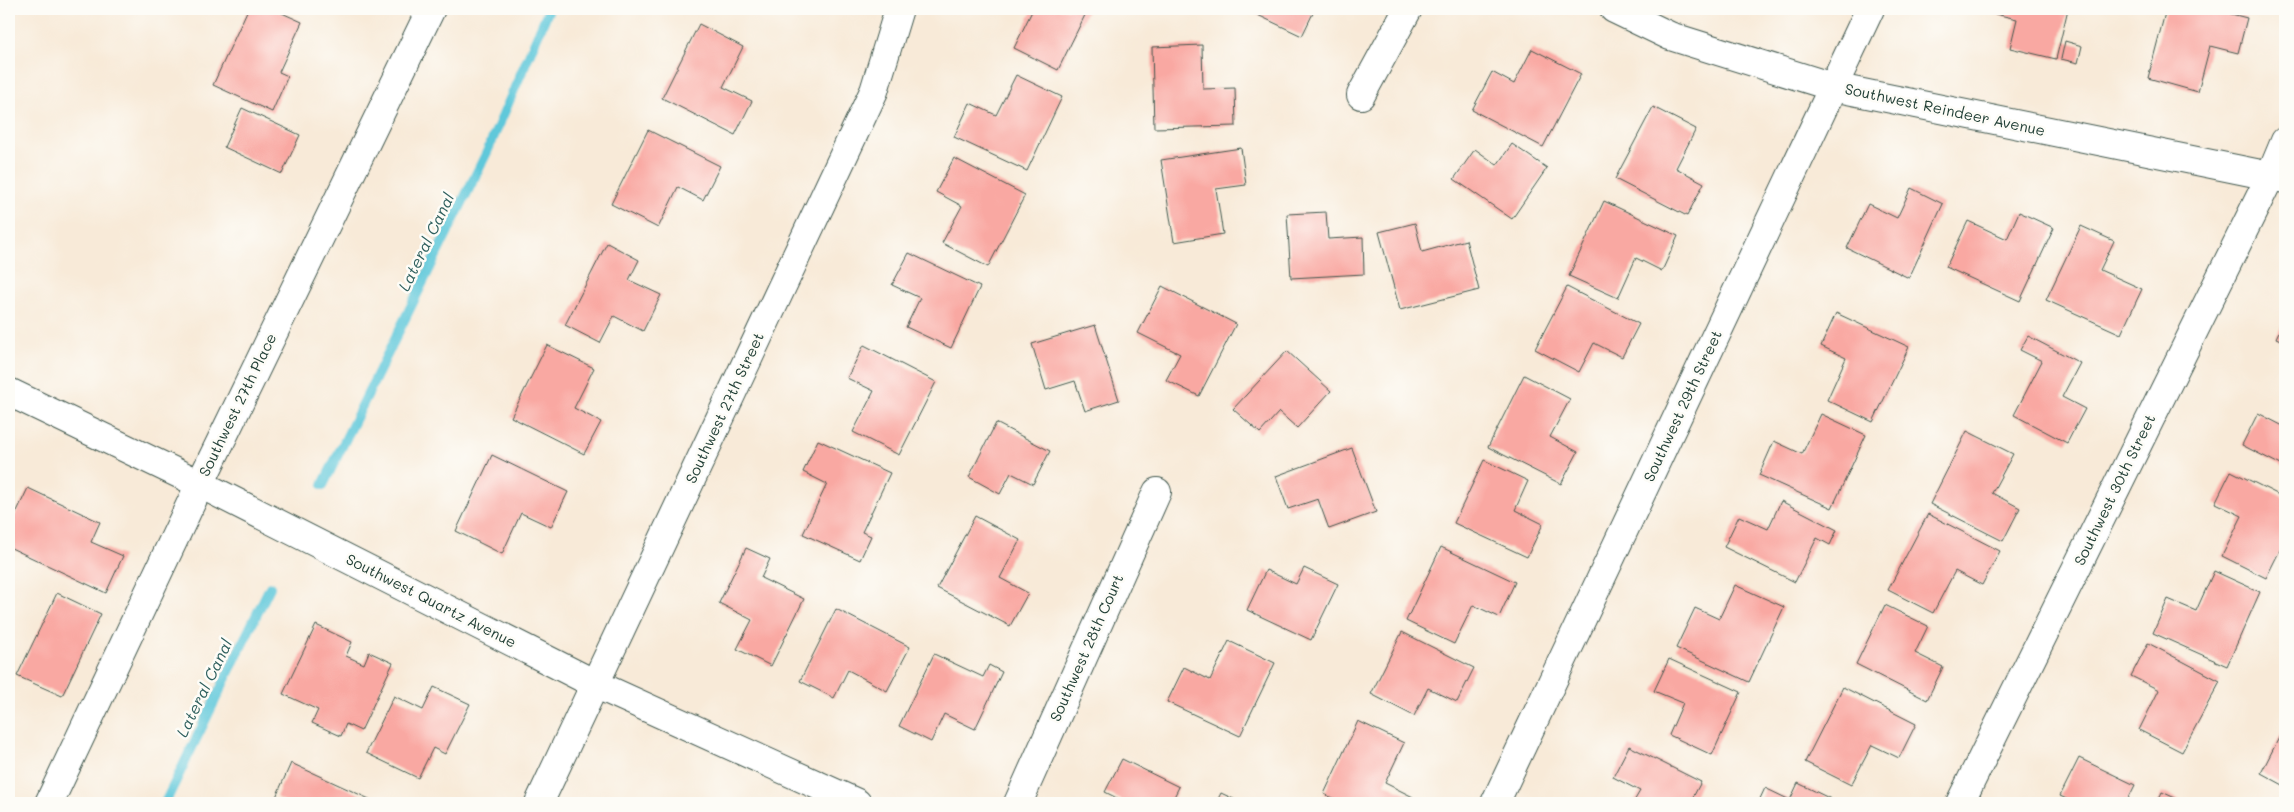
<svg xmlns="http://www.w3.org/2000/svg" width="2294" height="812" viewBox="0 0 2294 812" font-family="Mali,sans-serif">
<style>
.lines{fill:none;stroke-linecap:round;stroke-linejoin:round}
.stream{stroke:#5fc8da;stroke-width:10}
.building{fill:#f9a8a2}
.street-casing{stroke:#40574d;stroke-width:30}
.secondary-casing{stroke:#40574d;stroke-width:30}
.street{stroke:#fff;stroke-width:28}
.secondary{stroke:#fff;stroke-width:28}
.labels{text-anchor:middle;stroke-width:5;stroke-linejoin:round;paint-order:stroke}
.street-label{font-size:15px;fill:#1f3d34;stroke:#fdfcf7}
.water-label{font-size:16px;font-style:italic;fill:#2f605e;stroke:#fdfcf7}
</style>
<rect width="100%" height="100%" fill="#fdfcf7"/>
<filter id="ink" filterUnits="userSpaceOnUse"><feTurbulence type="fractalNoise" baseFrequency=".02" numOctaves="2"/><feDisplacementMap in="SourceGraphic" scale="10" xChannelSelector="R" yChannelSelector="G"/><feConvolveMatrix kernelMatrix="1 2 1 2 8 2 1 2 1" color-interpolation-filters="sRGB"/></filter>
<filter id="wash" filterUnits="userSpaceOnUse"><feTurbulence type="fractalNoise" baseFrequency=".0096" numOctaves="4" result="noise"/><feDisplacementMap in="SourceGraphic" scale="20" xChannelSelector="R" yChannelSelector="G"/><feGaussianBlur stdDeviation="1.12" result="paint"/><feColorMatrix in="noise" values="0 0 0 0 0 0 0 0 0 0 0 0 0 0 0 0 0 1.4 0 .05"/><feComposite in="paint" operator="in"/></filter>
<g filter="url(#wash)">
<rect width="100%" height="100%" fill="#f8ead8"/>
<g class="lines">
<path class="stream" d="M323,485L487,152L549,9
M165,803L270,587"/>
</g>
<g id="blocks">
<path class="building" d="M248,9H273L302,22L279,72L288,76L272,112L213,85Z
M1033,9H1088L1058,70L1014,48Z
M1245,9H1315L1302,36Z
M1986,9H2068L2056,59L2010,48L2017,19L1986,12Z
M2166,9H2212L2247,18L2238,53L2210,46L2198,92L2148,78Z
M699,24L743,47L723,87L752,101L735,135L662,98Z
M2065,41L2082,46L2078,63L2061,59Z
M1202,45L1203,89L1235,88L1236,126L1154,128L1152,47Z
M1532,49L1581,74L1543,147L1472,110L1492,72L1514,84Z
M1016,75L1062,97L1027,171L954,137L970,103L996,115Z
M1653,107L1696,129L1676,168L1704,183L1687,216L1615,179Z
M242,108L300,135L282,174L224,147Z
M648,130L720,166L703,200L678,187L658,228L611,204Z
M1512,144L1547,168L1512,219L1454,179L1475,149L1497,165Z
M1241,148L1246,185L1216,189L1223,234L1174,242L1161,160Z
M954,158L1025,195L988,267L942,243L962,206L936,192Z
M1911,188L1943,204L1909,278L1847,248L1868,204L1897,218Z
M1604,201L1678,236L1662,271L1636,258L1618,298L1569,276Z
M1326,212L1328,239L1363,237L1364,274L1291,278L1287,214Z
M2019,212L2054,228L2020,301L1946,267L1968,221L2007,239Z
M1415,223L1422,252L1466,240L1479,290L1400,310L1379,232Z
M2081,226L2114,241L2100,270L2142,289L2121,334L2046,300Z
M607,243L639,260L629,280L661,295L643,331L614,316L600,343L565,325Z
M909,253L980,287L951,348L906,327L920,298L892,285Z
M1162,286L1236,324L1199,396L1166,380L1180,354L1138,333Z
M1567,287L1639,324L1622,357L1594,343L1579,372L1535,349Z
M1836,313L1909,347L1873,422L1827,400L1846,358L1821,346Z
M2285,319V342L2276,338Z
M1095,325L1119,400L1085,411L1075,381L1046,390L1032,344Z
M2028,336L2080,363L2062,397L2085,409L2067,443L2014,415L2042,361L2020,350Z
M547,345L594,368L574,408L601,422L584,454L511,417Z
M864,345L936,382L899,455L853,432L874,391L847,378Z
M1287,351L1331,391L1297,428L1279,412L1260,433L1233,409Z
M1524,375L1570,399L1550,437L1578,452L1561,484L1488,447Z
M2258,413L2285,427V467L2242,445Z
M1821,414L1866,435L1832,508L1759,475L1774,441L1802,454Z
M996,423L1050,451L1033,484L1011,473L1000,494L969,477Z
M1967,431L2013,454L1992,493L2020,508L2003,541L1930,504Z
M818,440L890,473L862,532L871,536L860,560L803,534L827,484L803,472Z
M1352,448L1376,512L1329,529L1318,499L1288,509L1276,476Z
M492,455L568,492L551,527L521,513L502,554L456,531Z
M1484,460L1528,481L1515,510L1543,524L1527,557L1454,523Z
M2231,471L2285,498V540L2266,578L2222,556L2242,516L2215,503Z
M28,488L100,522L91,542L123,556L106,593L9,547V528Z
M1781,501L1837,530L1830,545L1817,538L1795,582L1724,547L1739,516L1768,529Z
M1928,514L2000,551L1982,585L1955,571L1933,613L1888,590Z
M975,516L1020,540L1000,578L1028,593L1010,626L937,588Z
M1441,547L1515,582L1499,617L1473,605L1454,644L1406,621Z
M746,548L770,559L761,578L804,599L771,666L737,649L752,620L719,603Z
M1304,568L1338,584L1311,640L1247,610L1266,570L1296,584Z
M2214,571L2260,592L2227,666L2153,633L2168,599L2196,611Z
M1735,585L1784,607L1749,682L1676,648L1695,608L1719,619Z
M57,593L101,614L62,696L17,676Z
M1885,605L1928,626L1915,653L1943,667L1927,700L1856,664Z
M836,609L910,647L887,691L848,670L834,698L800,681Z
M316,625L352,642L346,656L364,664L369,652L393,663L361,731L346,724L341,736L312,723L318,710L283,694Z
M1402,632L1474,668L1457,702L1428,688L1414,716L1371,694Z
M1229,641L1275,663L1240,736L1167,702L1184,667L1210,680Z
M2148,643L2220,681L2182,752L2139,730L2159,690L2131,676Z
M934,654L983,677L989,665L1002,672L975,729L944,714L931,742L899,726Z
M1669,659L1741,692L1712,755L1669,735L1683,703L1654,691Z
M434,687L470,704L445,754L433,748L418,778L366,753L394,696L423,710Z
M1843,687L1916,724L1899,758L1872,745L1851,785L1805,762Z
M1358,721L1404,743L1385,783L1413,797L1410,803H1344L1324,794Z
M2285,726V786L2261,773Z
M1629,746L1701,782L1690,803H1633L1640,791L1613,777Z
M2079,758L2135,785L2126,803H2075L2060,796Z
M1122,759L1179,787L1171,803H1127L1105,792Z
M291,763L378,803H288L276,797Z
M1798,783L1831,799L1829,803H1758L1765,788L1790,800Z
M2162,792L2186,803H2157Z
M1221,793L1242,803H1216Z"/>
</g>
</g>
<g filter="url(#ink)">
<use href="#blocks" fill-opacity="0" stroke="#40574d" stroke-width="1"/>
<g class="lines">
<g class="street-casing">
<path id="street" d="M1614,9L1670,36L1833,87L2285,179
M1361,95L1408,9
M49,803L200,484L431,9
M1018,803L1157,492
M1495,803L1870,9
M1960,803L2270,177L2285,141"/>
</g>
<g class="secondary-casing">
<path id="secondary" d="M9,392L200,484L595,684L857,803
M539,803L874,91L899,9"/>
</g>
<use href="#street" class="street"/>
<use href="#secondary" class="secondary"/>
</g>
</g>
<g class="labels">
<g class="street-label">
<text transform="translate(1945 110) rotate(12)" y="5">Southwest Reindeer Avenue</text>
<text transform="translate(238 405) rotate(-64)" y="5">Southwest 27th Place</text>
<text transform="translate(1683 406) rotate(-65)" y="5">Southwest 29th Street</text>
<text transform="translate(725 408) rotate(-65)" y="5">Southwest 27th Street</text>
<text transform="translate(2115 490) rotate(-64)" y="5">Southwest 30th Street</text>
<text transform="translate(431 601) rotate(27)" y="5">Southwest Quartz Avenue</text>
<text transform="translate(1087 648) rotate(-66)" y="5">Southwest 28th Court</text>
</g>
<g class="water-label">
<text transform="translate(426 242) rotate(-64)" y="6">Lateral Canal</text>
<text transform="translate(204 688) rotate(-64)" y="6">Lateral Canal</text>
</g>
</g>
<rect width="2294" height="812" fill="none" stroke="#fdfcf7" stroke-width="30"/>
</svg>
